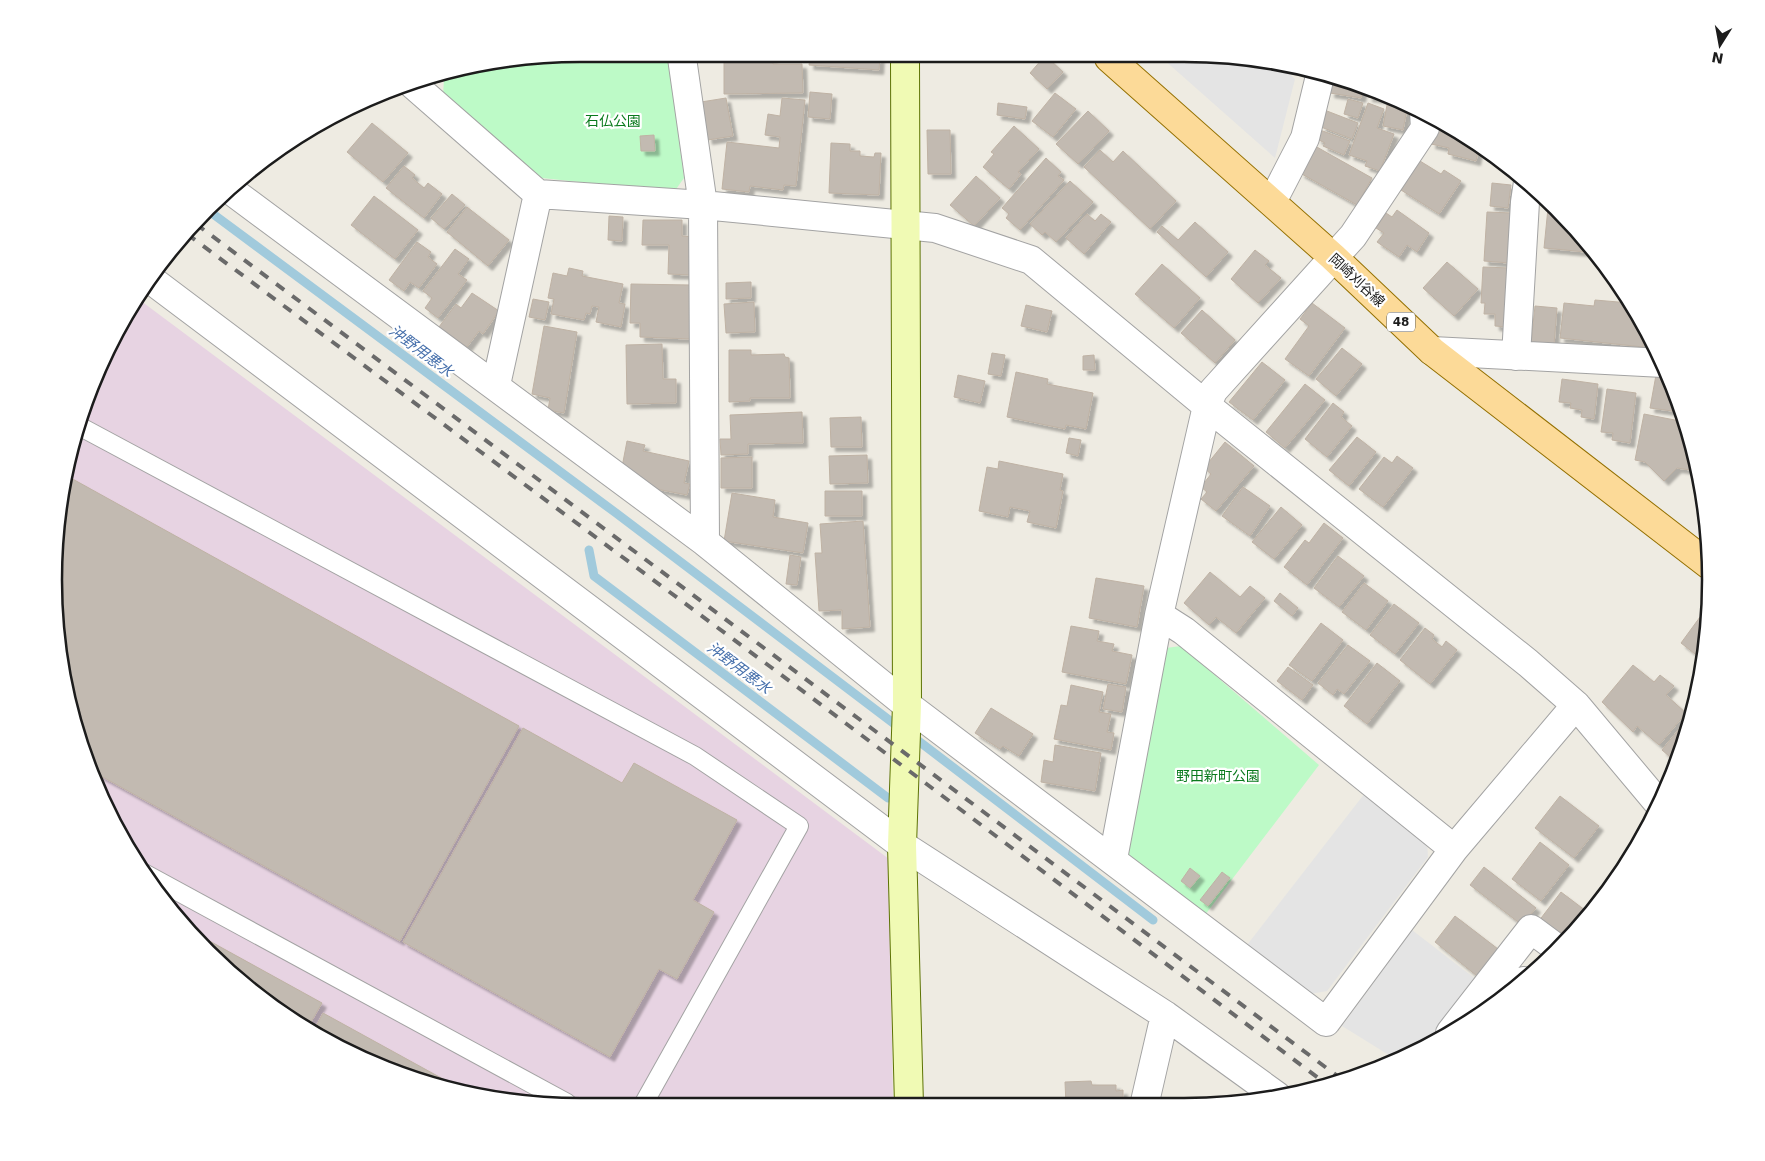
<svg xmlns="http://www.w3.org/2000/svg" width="1765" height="1161" viewBox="0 0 1765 1161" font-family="'DejaVu Sans','Noto Sans JP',sans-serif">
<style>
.industrial{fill:#e7d3e2}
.park{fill:#bdfac7}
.parking{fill:#e4e4e4}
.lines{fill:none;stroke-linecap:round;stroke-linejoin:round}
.stream{stroke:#a1cadc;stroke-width:9}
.building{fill:#c2bab1;stroke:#bfb2a4;filter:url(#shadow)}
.lane-casing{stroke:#a3a3a3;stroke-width:20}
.street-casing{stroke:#a3a3a3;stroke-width:30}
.secondary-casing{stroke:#5d7304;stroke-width:30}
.primary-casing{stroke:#947000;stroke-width:30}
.lane{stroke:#fff;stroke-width:18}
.street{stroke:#fff;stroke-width:28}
.secondary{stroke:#f0fab4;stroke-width:28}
.primary{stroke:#fcda98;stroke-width:28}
.rail{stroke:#6a6a6a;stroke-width:4;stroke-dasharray:10 10;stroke-linecap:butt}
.labels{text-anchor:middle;stroke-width:4.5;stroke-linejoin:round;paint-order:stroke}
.shield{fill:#fff;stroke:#606060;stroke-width:1}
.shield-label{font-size:12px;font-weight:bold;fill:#1c1c1c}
.park-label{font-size:14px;fill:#0a7a1d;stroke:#fff}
.street-label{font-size:14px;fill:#1c1c1c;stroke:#fff}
.water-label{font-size:15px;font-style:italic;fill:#4871ac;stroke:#fff}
.rim{fill:none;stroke:#1c1c1c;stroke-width:2.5}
</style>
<defs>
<filter id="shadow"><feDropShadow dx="4.5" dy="4.5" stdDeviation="1" flood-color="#0004"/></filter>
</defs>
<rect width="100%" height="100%" fill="#eeebe2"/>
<path class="industrial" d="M137,298L889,859L893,1105L512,1103L379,1067L288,1019L233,977L142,873L94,782L72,717L55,615V546L82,411L124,317Z"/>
<path class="park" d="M511,58H668L684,178L674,192L542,178L443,96L444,79L450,73Z
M1181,646L1319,765L1205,915L1125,853L1166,648Z"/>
<path class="parking" d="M1162,58H1254L1280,65L1295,79L1275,158Z
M1365,793L1427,841L1428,857L1327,991L1310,994L1247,945Z
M1412,930L1486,987L1450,1033L1418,1053L1397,1060L1342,1026Z"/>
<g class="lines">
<path class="stream" d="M209,211L616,513L901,729
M589,550L594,576L888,798
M912,736L1153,920"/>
</g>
<path class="building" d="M724,58H773V64H802L803,93L724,94Z
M810,58H880L879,70L809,65Z
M1043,58H1048L1063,72L1047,89L1030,73Z
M1332,79L1363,88L1361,98L1330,93Z
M1369,89L1386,94L1401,102L1368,97Z
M810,92L832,94L830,119L808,117Z
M1055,93L1076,109L1053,137L1032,121Z
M726,98L733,136L708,140L701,102Z
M782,98L805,100L796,186L784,185L783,190L750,186L749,192L722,189L727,142L779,148L780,137L765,135L768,114L780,116Z
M1348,99L1363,103L1358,118L1344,114Z
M998,103L1027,107L1025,119L997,115Z
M1368,103L1384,109L1377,128L1394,134L1380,171L1365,166L1367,161L1349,155Z
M1387,105L1407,109L1403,130L1383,126Z
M1088,111L1109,131L1078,164L1056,144Z
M1327,111L1358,123L1352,139L1321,127Z
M1437,119L1479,147L1476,161L1448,154L1449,148L1431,144Z
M372,123L408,153L383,182L347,152Z
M1014,126L1039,149L1018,172L1021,174L1009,189L983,167L994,154L991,152Z
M927,130H950L951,174H928Z
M1320,130L1350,141L1344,155L1323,146L1325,143L1317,139Z
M654,135L655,151H641L640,136Z
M831,143L850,144V151H860V156L874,157L875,153H881L879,195L829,193Z
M1315,146L1372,178L1357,205L1300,173Z
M1100,150L1113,162L1123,151L1176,201L1150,229L1084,167Z
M1046,158L1061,172L1058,176L1064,180L1020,230L1006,218L1009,214L1002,208Z
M1420,161L1441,174L1444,170L1461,181L1439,214L1401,190Z
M404,166L415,175L412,178L424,188L428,183L442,194L424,218L386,188Z
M976,176L1000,198L974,226L950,205Z
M1070,181L1093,202L1056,242L1045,232L1042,235L1030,224Z
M1492,183L1511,185L1508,208L1490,206Z
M452,194L465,205L444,229L431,218Z
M374,196L418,230L395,259L351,225Z
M467,207L509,240L488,266L447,232Z
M1548,208L1554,209L1596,253L1544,248Z
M1397,210L1429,233L1417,252L1407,245L1399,257L1377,242L1384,233L1376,228L1386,213L1392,217Z
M1487,212L1512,213L1509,263L1484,261Z
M1087,214L1095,221L1101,214L1111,222L1084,254L1066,238Z
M609,216L623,217L622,241L608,240Z
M643,220H682V236L693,237L692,275L668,274L669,245H642Z
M1195,222L1228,252L1206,277L1157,232L1162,226L1178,240Z
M417,242L431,252L428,257L437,264L419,288L410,282L404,291L389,280Z
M455,249L469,259L458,274L467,280L438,318L425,308L432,298L423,291Z
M1255,250L1269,261L1265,265L1281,278L1258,303L1231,279Z
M1447,262L1478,289L1454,316L1423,288Z
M1162,264L1200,298L1174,328L1135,294Z
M1483,267L1511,268L1507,327L1495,326V314H1484L1485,303H1481Z
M569,268L583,271L582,276L623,284L619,303L625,304L621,327L596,322L599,307L592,306L590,314L586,313L584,320L551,314L554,299L548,298L553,273L567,276Z
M751,282V298L726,299V283Z
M631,284L691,285L690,339L640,337V323H630Z
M472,293L499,311L483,334L479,331L467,347L439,327L456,304L461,308Z
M533,299L549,302L545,320L529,317Z
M1595,300L1630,303L1645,328L1643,347L1560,338L1564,303L1594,306Z
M754,302L755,332L726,333L724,304Z
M1312,303L1345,328L1309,376L1285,359L1309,326L1300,319Z
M1026,305L1052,311L1047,332L1021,326Z
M1535,306L1557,308L1554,345L1531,343Z
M1202,310L1235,340L1215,363L1181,333Z
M544,326L577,332L564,413L548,410L550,398L532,394Z
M662,344L663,379H676V403L627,404L626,345Z
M1342,348L1362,364L1336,396L1316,379Z
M729,350H751V355L784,354L785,357L789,358L790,398H750V401L729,402Z
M992,353L1005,355L1001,376L988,374Z
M1094,355L1095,370H1083V356Z
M1262,362L1285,380L1253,420L1229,402Z
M1016,372L1048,379L1047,384L1093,393L1086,429L1066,425L1065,429L1007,417Z
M958,375L985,381L980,403L954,397Z
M1656,375L1668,377L1675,396L1672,411L1650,408Z
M1562,379L1598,384L1594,419L1581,417L1582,410L1570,408L1571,403L1559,402Z
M1305,384L1325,400L1285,448L1266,432Z
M1607,389L1636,393L1630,443L1612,440L1613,433L1601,432Z
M1333,403L1344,412L1341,417L1352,426L1327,457L1305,439Z
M802,412L803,443L748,444V454L721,455L720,439H731L730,415Z
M1644,414L1685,422L1693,444L1696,471L1677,468L1664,481L1645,462L1635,460Z
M861,417L862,447H831L830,418Z
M1357,437L1376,452L1349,486L1329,470Z
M1069,438L1081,440L1078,456L1066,453Z
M627,441L645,445L643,451L689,461L684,483L690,484L687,495L651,488L622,467Z
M1225,442L1254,466L1216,511L1201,499L1207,492L1201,487L1211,474L1204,468Z
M867,455L868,483L830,484L829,456Z
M1397,456L1413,468L1383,507L1359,489L1384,457L1392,463Z
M752,457V488H721V458Z
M999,461L1063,474L1060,490L1063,491L1056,528L1027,522L1030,511L1010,507L1008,517L979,511L987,467L998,469Z
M69,477L519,726L400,941L90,770L72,717L55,615V546Z
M1243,487L1270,506L1250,536L1222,516Z
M825,491H862V516H825Z
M732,493L775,500L773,517L808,523L803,553L724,541Z
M1281,507L1302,525L1274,559L1252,542Z
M863,521L870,627L842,629V610L819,611L815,553H822L820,524Z
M1324,523L1343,538L1307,585L1284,567L1305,540L1309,543Z
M790,555L801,557L797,585L786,584Z
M1338,556L1364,576L1339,607L1314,588Z
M1210,572L1240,597L1250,586L1265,598L1236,633L1216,617L1209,625L1184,603Z
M1096,578L1144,586L1137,627L1089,618Z
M1364,583L1388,601L1366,630L1342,612Z
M1280,593L1298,608L1292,616L1274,601Z
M1394,604L1419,623L1395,654L1370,635Z
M1700,617L1708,623L1704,661L1681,643Z
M1321,623L1343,640L1312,681L1289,665Z
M1071,626L1099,631L1097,641L1114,644L1112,651L1132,655L1126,684L1062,672Z
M1425,628L1434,635L1432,639L1442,647L1446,641L1457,650L1430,684L1400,660Z
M1348,645L1370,661L1344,694L1337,689L1333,695L1318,683Z
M1377,663L1400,681L1367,724L1344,706Z
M1633,665L1654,682L1660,675L1674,686L1666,695L1686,713L1659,745L1637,726L1633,732L1602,702Z
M1288,667L1313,685L1302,700L1277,681Z
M1108,684L1126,687L1122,712L1103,709Z
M1071,685L1103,692L1099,712L1111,714L1107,732L1114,733L1111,750L1054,739L1061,705L1067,706Z
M991,708L1033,734L1019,756L1003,746L1000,749L975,733Z
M1692,713L1683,750L1677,763L1662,750Z
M523,728L622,783L634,763L737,820L693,900L714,912L677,979L659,969L610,1057L403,942Z
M1055,745L1101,753L1095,791L1041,782L1044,760L1053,762Z
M1560,796L1599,826L1574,858L1535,828Z
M1540,842L1569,865L1541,901L1512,879Z
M1484,867L1536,908L1522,925L1470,885Z
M1190,868L1200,876L1190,888L1181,881Z
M1222,872L1230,878L1208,906L1200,900Z
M1561,892L1590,914L1581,928L1561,946L1535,926Z
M1455,916L1498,949L1477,976L1435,942Z
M195,933L322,1003L307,1029L288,1019L233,977Z
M323,1013L463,1090L379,1067L313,1032Z
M1091,1081L1092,1085H1116V1091L1123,1090V1106L1066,1105L1065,1082Z"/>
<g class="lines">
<g class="lane-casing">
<path id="lane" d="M1655,363V345
M79,426L695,756L799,826L644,1103
M142,872L567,1103"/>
</g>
<g class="street-casing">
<path id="street" d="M682,58L703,205L705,542
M410,82L538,194
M229,189L705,542L907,705L1326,1022L1454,849L1576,705
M1272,202L1305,138L1320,76
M150,279L902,845L1165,1015L1277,1096
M1432,351L1663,363
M1516,356L1525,202L1528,182
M496,385L538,194L703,205L935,228L1031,260L1207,406L1528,663L1576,705L1659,804
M1159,615L1184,631L1454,849
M1113,859L1159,615L1207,406L1213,391L1353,236L1425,128L1424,112
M1519,986L1524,981
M1450,1033L1531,929L1558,949
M1144,1106L1165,1015"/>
</g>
<g class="secondary-casing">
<path id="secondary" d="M905,58L907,705L902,845L909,1105"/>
</g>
<g class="primary-casing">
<path id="primary" d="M1109,58L1333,257L1432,351L1709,565"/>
</g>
<use href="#lane" class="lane"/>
<use href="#street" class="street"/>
<use href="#secondary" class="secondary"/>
<use href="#primary" class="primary"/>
<path class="rail" d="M196,224L1344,1081
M187,234L772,668L1329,1086"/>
</g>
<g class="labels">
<rect class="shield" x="1387" y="312.5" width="28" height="19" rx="4"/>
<g class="shield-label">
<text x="1401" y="326">48</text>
</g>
<g class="park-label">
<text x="613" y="126">石仏公園</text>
<text x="1218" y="781">野田新町公園</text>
</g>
<g class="street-label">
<text transform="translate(1357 280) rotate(43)" y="5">岡崎刈谷線</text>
</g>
<g class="water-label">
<text transform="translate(421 351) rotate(37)" y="5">沖野用悪水</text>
<text transform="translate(739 668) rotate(37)" y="5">沖野用悪水</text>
</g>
</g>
<path d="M0 0H1765V1161H0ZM580 62H1184A518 518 0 0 1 1702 580V580A518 518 0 0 1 1184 1098H580A518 518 0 0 1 62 580V580A518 518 0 0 1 580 62Z" fill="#fff" fill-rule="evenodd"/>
<path class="rim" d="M580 62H1184A518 518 0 0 1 1702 580V580A518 518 0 0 1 1184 1098H580A518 518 0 0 1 62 580V580A518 518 0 0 1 580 62Z"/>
<g transform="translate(1720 45) rotate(191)" stroke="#ffffff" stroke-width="4" paint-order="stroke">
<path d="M0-4L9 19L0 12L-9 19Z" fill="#1c1c1c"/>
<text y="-8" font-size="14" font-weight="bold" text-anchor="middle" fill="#1c1c1c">N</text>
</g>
</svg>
